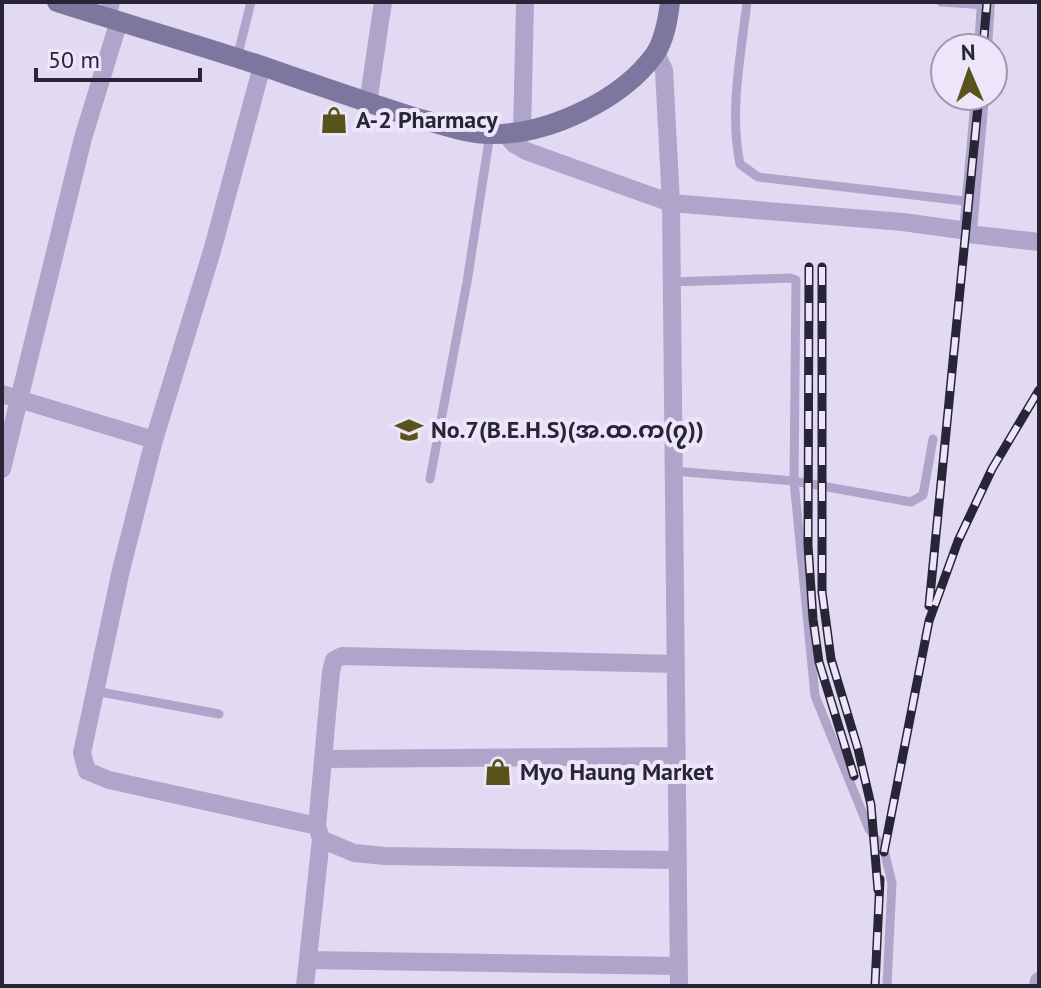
<svg xmlns="http://www.w3.org/2000/svg" width="1041" height="988" viewBox="0 0 1041 988" font-family="'PT Sans','Noto Sans Myanmar',sans-serif">
<style>
.lines{fill:none;stroke-linecap:round;stroke-linejoin:round}
.lane{stroke:#afa5cb;stroke-width:9}
.street{stroke:#afa5cb;stroke-width:18}
.secondary{stroke:#7d769e;stroke-width:20}
.rail-casing{stroke:#282636;stroke-width:9}
.rail{stroke:#ede5fa;stroke-width:6;stroke-dasharray:18;stroke-linecap:butt}
.labels{text-anchor:middle;stroke-width:8;stroke-linejoin:round;paint-order:stroke}
.poi-label{font-size:24px;font-weight:bold;fill:#282636;stroke:#ede5fa;text-anchor:start}
</style>
<rect width="100%" height="100%" fill="#e2d9f2"/>
<g class="lines">
<path class="lane" d="M747,2C741,55 729,112 740,164L758,177L973,202
M941,2L986,5
M237,58L251,2
M671,282L790,278L796,280L794,481L911,502L923,495L933,439
M673,471L794,481L815,696L869,829L884,850L892,883L887,986
M430,479L467,282L490,134
M95,691L219,714"/>
<path class="street" d="M107,18L111,2
M983,48L986,2
M656,53L664,70L671,203L679,986
M262,66L212,251L154,440L121,570L82,753L87,771L109,780L317,826
M368,103L383,2
M522,132L525,2
M505,133L514,144L526,151L671,203L903,222L968,231V234L1039,242
M968,231L980,96
M2,394L154,440
M2,469L83,138L119,21
M325,759L677,756
M321,839L354,853L385,856L678,860
M308,960L679,966
M305,986L321,839L317,826L331,671L334,660L342,656L676,664
M1038,986L1039,981"/>
<path class="secondary" d="M57,2C126,24 196,44 265,67C317,85 368,103 420,119C443,125 467,134 491,134C548,135 622,100 655,54C665,39 668,19 670,2"/>
<g class="rail-casing">
<path id="rail" d="M983,48L987,2
M809,267L808,545L813,619L819,662L854,776
M822,267V592L831,659L858,749L871,805L878,890
M929,606L979,96
M884,852L929,621L958,541L992,469L1039,390
M875,986L880,879"/>
</g>
<use href="#rail" class="rail"/>
</g>
<defs>
<g id="shop-bare" transform="scale(2.16)"><path d="M-5-2.5h2.3a2.7 3.5 0 0 1 5.4 0H5L5.5 6h-11ZM-1.5-2.5h3a1.5 2.3 0 0 0-3 0Z" fill="#59521a" stroke="#ede5fa" stroke-width="2.5" paint-order="stroke"/></g>
<g id="school-bare" transform="scale(2.16)"><path d="M0-5L7-2L0 1L-7-2ZM-4 1L0 2.5L4 1V4Q0 6-4 4Z" fill="#59521a" stroke="#ede5fa" stroke-width="2.5" paint-order="stroke"/></g>
</defs>
<g fill-rule="evenodd">
<use href="#shop-bare" x="334" y="120"/>
<use href="#school-bare" x="409" y="430"/>
<use href="#shop-bare" x="498" y="772"/>
</g>
<g class="labels">
<g class="poi-label">
<text x="356" y="128">A-2 Pharmacy</text>
<text x="431" y="438">No.7(B.E.H.S)(အ.ထ.က(၇))</text>
<text x="520" y="780">Myo Haung Market</text>
</g>
</g>
<rect width="1041" height="988" fill="none" stroke="#282636" stroke-width="8"/>
<g transform="translate(969 72) rotate(358)"><circle r="38" fill="#ede5fa" stroke="#9e99ac" stroke-width="2"/>
<path d="M0-6L14 30L0 20L-14 30Z" fill="#59521a"/>
<text y="-12" font-size="22" font-weight="bold" text-anchor="middle" fill="#282636">N</text>
</g>
<path d="M36 68v12h164v-12" fill="none" stroke="#282636" stroke-width="4"/>
<text x="48" y="68" font-size="24" fill="#282636" stroke="#ede5fa" stroke-width="6" paint-order="stroke">50 m</text>
</svg>
